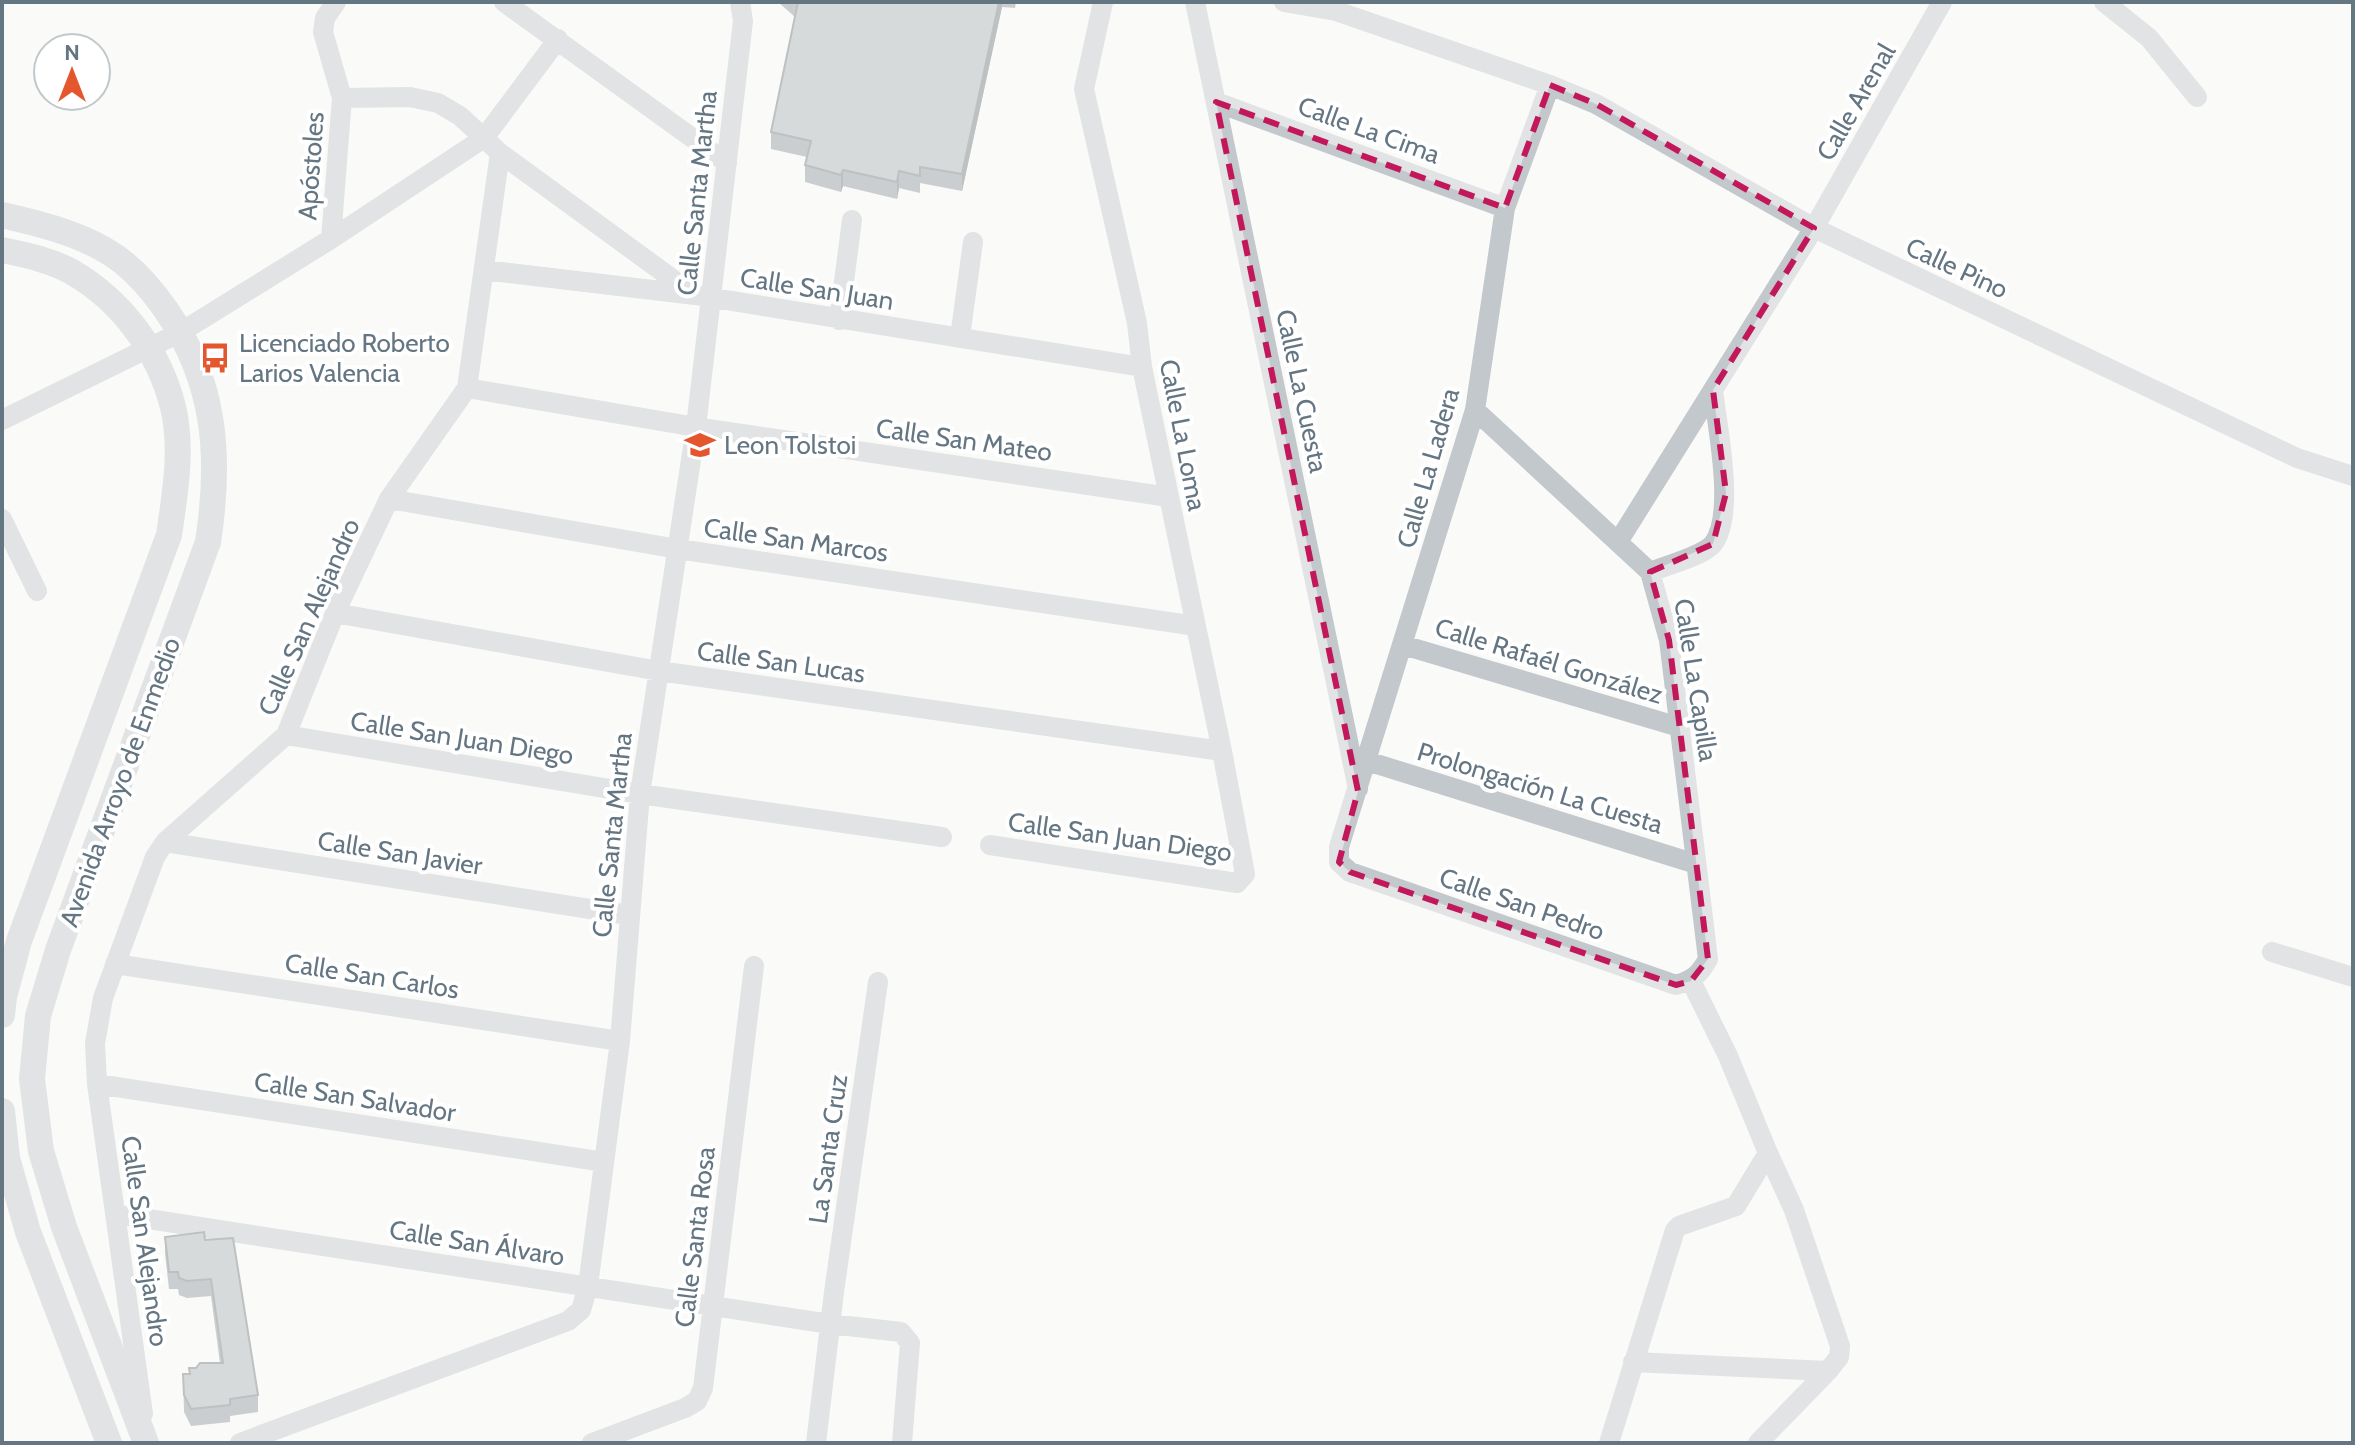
<svg xmlns="http://www.w3.org/2000/svg" width="2355" height="1445" viewBox="0 0 2355 1445" font-family="Cabin,sans-serif">
<style>
.lines{fill:none;stroke-linecap:round;stroke-linejoin:round}
.minor{stroke:#c3c8cc;stroke-width:20}
.tertiary{stroke:#c3c8cc;stroke-width:26}
.wall{fill:#929a9f}
.shaded-wall{fill:#777d82}
.building{fill:#aab3b9;stroke:#777d82;stroke-width:2}
.marked{fill:none;stroke:#c2185b;stroke-width:6;stroke-dasharray:16 10;stroke-linejoin:round}
.labels{text-anchor:middle;stroke-width:8;stroke-linejoin:round;paint-order:stroke}
.street-label{font-size:26px;fill:#657683;stroke:#fff}
.poi-label{font-size:26px;fill:#657683;stroke:#fff;text-anchor:start}
</style>
<rect width="100%" height="100%" fill="#fafaf8"/>
<g class="lines">
<path class="minor" d="M504,2L727,163
M1195,2L1358,789
M1284,2L1336,11L1550,85L1596,104L1814,228L2297,458L2353,476
M2104,2L2149,38L2197,97
M342,98L410,97L438,103L460,116L500,153L693,294
M1216,102L1505,208
M331,239L342,98L323,32L325,18L336,2
M484,270L695,295L1142,367
M839,320L852,220
M960,337L973,242
M467,388L696,427L1169,497
M1475,410L1650,572L1669,640L1708,959C1700,974 1693,980 1676,985L1350,872L1339,862V847L1475,410L1505,208L1550,85
M2,420L181,332L331,239L484,138L558,39
M389,499L678,549L1196,626
M2,519L37,591
M1618,542L1814,228L1942,2
M1650,572C1665,566 1703,556 1713,544C1736,514 1717,426 1713,390
M335,613L659,671L1222,751
M1403,645L1679,727
M286,735L640,794L942,837
M1367,761L1696,864
M165,842L628,915
M990,845L1237,883L1245,874L1222,751L1142,367L1137,323L1084,89L1103,2
M2272,952L2353,977
M115,964L620,1041
M97,1084L604,1162
M116,1214L830,1324L901,1332L910,1343L902,1443
M1633,1362L1828,1371L1839,1357L1840,1346L1794,1210L1768,1153L1728,1056L1691,981
M143,1414L97,1084L95,1043L103,998L155,857L165,842L286,735L335,613L389,499L467,388L500,153
M240,1443L568,1321L581,1310L588,1286L620,1041L640,794L696,427L743,21L740,2
M592,1443L685,1408L697,1401L703,1388L754,966
M816,1443L834,1292L878,982
M1609,1443L1675,1230L1679,1226L1736,1206L1768,1153
M1758,1443L1828,1371"/>
<path class="tertiary" d="M2,215C37,223 74,232 105,250C130,264 150,287 166,310C216,382 221,457 208,542L58,950L38,1016L32,1079L41,1151L64,1227L146,1443
M2,250C26,255 51,260 72,272C122,301 159,351 173,407C183,448 175,494 169,535L19,941L4,997L2,1015
M2,1111L7,1158L28,1232L109,1443"/>
</g>
<path class="wall" d="M778,2H1016L1015,8L1002,7L962,191L920,183V193L899,188L897,199L843,186L841,192L805,182V165L807,157L771,149V132L795,17Z
M165,1237L205,1240L258,1395V1412L230,1416V1422L191,1426L184,1412L183,1374H189L196,1368L220,1363L211,1296L187,1298L179,1295L178,1289H169L165,1253Z"/>
<path class="shaded-wall" d="M999,2H1002V7L962,191V174Z
M843,170V186L841,192V175Z
M899,171V188L897,199V182Z"/>
<path class="building" d="M798,2H999L962,174L920,167V176L899,171L897,182L843,170L841,175L805,165L811,141L771,132Z
M204,1232L205,1240L233,1238L258,1395L230,1399V1405L191,1409L184,1395L183,1374H190L189,1368H196L200,1363H223L211,1279L187,1281L179,1278L178,1272H169L165,1237Z"/>
<path d="M0 0H2355V1445H0ZM1550,85L1596,104L1814,228L1713,390L1726,493L1713,544L1650,572L1669,640L1708,959L1691,981L1676,985L1350,872L1339,862L1358,791L1216,102L1505,208Z" fill="#fafaf8" fill-opacity=".55" fill-rule="evenodd"/>
<path class="marked" d="M1550,85L1596,104L1814,228L1713,390L1726,493L1713,544L1650,572L1669,640L1708,959L1691,981L1676,985L1350,872L1339,862L1358,791L1216,102L1505,208Z"/>
<defs>
<g id="bus-bare" transform="scale(2.4)"><path d="M-5-6H5V4H4V6H2V4H-2V6H-4V4H-5ZM-3.5-4V0h7V-4ZM-3.5 1.2v1.5H-2V1.2ZM2 1.2v1.5H3.5V1.2Z" fill="#e4572e" stroke="#fff" stroke-width="2.5" paint-order="stroke"/></g>
<g id="school-bare" transform="scale(2.4)"><path d="M0-5L7-2L0 1L-7-2ZM-4 1L0 2.5L4 1V4Q0 6-4 4Z" fill="#e4572e" stroke="#fff" stroke-width="2.5" paint-order="stroke"/></g>
</defs>
<g fill-rule="evenodd">
<use href="#bus-bare" x="215" y="358"/>
<use href="#school-bare" x="700" y="445"/>
</g>
<g class="labels">
<g class="street-label">
<text transform="translate(1856 102) rotate(-60)" y="9">Calle Arenal</text>
<text transform="translate(1369 130) rotate(20)" y="9">Calle La Cima</text>
<text transform="translate(311 166) rotate(-86)" y="9">Apóstoles</text>
<text transform="translate(697 193) rotate(-84)" y="9">Calle Santa Martha</text>
<text transform="translate(1957 268) rotate(25)" y="9">Calle Pino</text>
<text transform="translate(817 289) rotate(9)" y="9">Calle San Juan</text>
<text transform="translate(1302 391) rotate(78)" y="9">Calle La Cuesta</text>
<text transform="translate(1183 435) rotate(79)" y="9">Calle La Loma</text>
<text transform="translate(964 440) rotate(8)" y="9">Calle San Mateo</text>
<text transform="translate(1428 468) rotate(-74)" y="9">Calle La Ladera</text>
<text transform="translate(796 540) rotate(8)" y="9">Calle San Marcos</text>
<text transform="translate(309 617) rotate(-66)" y="9">Calle San Alejandro</text>
<text transform="translate(1549 661) rotate(17)" y="9">Calle Rafaél González</text>
<text transform="translate(781 662) rotate(8)" y="9">Calle San Lucas</text>
<text transform="translate(1696 680) rotate(81)" y="9">Calle La Capilla</text>
<text transform="translate(462 738) rotate(9)" y="9">Calle San Juan Diego</text>
<text transform="translate(120 782) rotate(-70)" y="9">Avenida Arroyo de Enmedio</text>
<text transform="translate(1540 788) rotate(17)" y="9">Prolongación La Cuesta</text>
<text transform="translate(612 835) rotate(-84)" y="9">Calle Santa Martha</text>
<text transform="translate(1120 837) rotate(8)" y="9">Calle San Juan Diego</text>
<text transform="translate(400 853) rotate(9)" y="9">Calle San Javier</text>
<text transform="translate(1522 904) rotate(19)" y="9">Calle San Pedro</text>
<text transform="translate(372 976) rotate(9)" y="9">Calle San Carlos</text>
<text transform="translate(355 1097) rotate(9)" y="9">Calle San Salvador</text>
<text transform="translate(828 1149) rotate(-82)" y="9">La Santa Cruz</text>
<text transform="translate(695 1237) rotate(-83)" y="9">Calle Santa Rosa</text>
<text transform="translate(145 1241) rotate(82)" y="9">Calle San Alejandro</text>
<text transform="translate(477 1243) rotate(9)" y="9">Calle San Álvaro</text>
</g>
<g class="poi-label">
<text x="239" y="352">Licenciado Roberto<tspan x="239" dy="30">Larios Valencia</tspan></text>
<text x="724" y="454">Leon Tolstoi</text>
</g>
</g>
<rect width="2355" height="1445" fill="none" stroke="#657683" stroke-width="8"/>
<g transform="translate(72 72)"><circle r="38" fill="#ffffff" stroke="#c1c8cd" stroke-width="2"/>
<path d="M0-6L14 30L0 20L-14 30Z" fill="#e4572e"/>
<text y="-12" font-size="22" font-weight="bold" text-anchor="middle" fill="#657683">N</text>
</g>
</svg>
